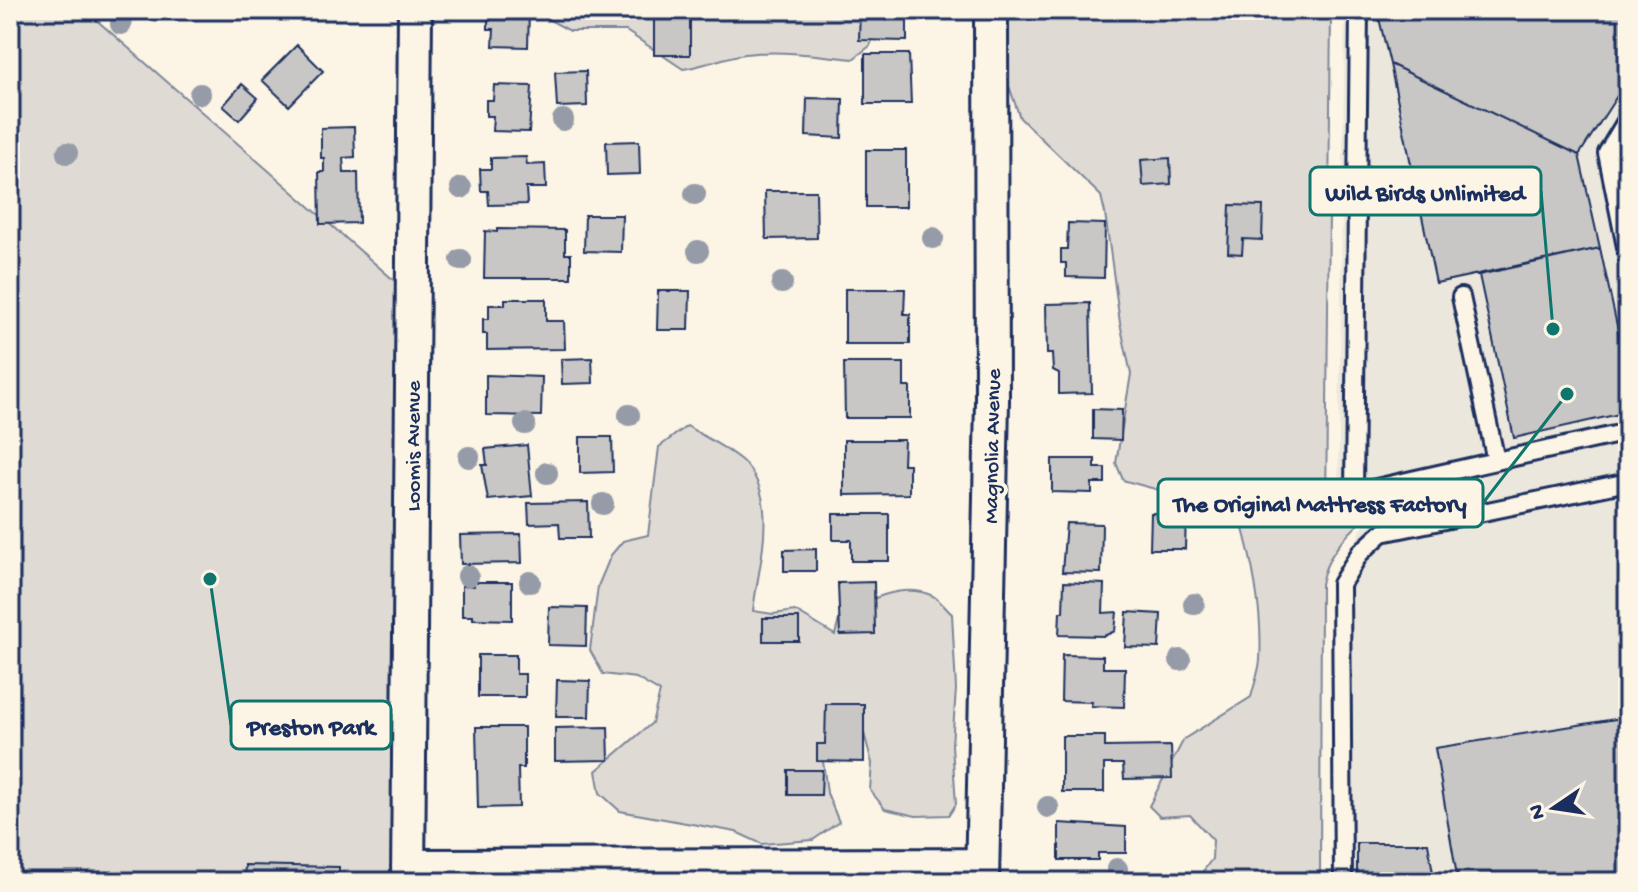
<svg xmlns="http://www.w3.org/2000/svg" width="1638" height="892" viewBox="0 0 1638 892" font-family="'Gochi Hand',sans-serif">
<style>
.built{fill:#ece7dc}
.green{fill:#dfdbd4;stroke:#7d8599;stroke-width:2}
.building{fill:#c8c7c6;stroke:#1b2f5e;stroke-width:2}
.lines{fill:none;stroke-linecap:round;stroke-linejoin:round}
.service-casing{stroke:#1b2f5e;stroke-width:22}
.minor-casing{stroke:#1b2f5e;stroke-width:38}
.service{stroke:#fcf5e5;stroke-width:16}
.minor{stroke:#fcf5e5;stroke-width:32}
.tree{fill:#969ba8}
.labels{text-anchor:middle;stroke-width:8;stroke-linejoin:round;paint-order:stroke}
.street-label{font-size:22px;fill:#1b2f5e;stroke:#fcf5e5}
.leader{fill:none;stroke:#0f766e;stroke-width:3}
.callout-dot{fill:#0f766e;stroke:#fcf5e5;stroke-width:3}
.callout{fill:#fcf5e5;stroke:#0f766e;stroke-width:3}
.callout-label{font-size:24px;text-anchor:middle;font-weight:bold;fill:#1b2f5e}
</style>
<rect width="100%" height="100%" fill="#fcf5e5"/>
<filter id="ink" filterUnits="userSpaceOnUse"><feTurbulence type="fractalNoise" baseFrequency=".0125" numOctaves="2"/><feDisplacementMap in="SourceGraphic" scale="16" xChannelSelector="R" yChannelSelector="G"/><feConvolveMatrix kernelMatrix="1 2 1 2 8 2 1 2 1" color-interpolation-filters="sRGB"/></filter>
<g filter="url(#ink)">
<path class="built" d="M1345,10H1628V882H1334L1329,596L1371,510L1338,499Z"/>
<path class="green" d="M10,10H85L413,297L408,882H10Z
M556,10H861L875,32L870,46L853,59C817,55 781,50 745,54C724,57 704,66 683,69L626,31H570L544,17Z
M1013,10H1331L1326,509L1362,521C1342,539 1326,557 1321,584L1320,882H1195L1212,859L1213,840L1190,815L1160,817L1149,806L1184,739L1251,697C1254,685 1259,672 1260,660C1263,614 1253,563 1240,518C1204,499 1162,492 1123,480L1116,463L1131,374L1120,323L1105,213L1101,196L1020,118L1005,74V30Z
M687,426C705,437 725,447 741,460C782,495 758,566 753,611L773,614L795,611L835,635L840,616C866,601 902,581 933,596C940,600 946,609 952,614L956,689L952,745L956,804L949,815L916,816L885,809L870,790L872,763L864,733L822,753L827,793L839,822L813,840L762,844L736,832L620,811L600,793L596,771L652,723L660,692L636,678L603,674L590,650L598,586L611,555L623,541L648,535L659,447Z"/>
<path class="building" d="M493,10H529L528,47L493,46L494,29H488V16H493Z
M860,10H908V12H896V19L907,18V41L859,40Z
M1377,10H1628V79L1579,155L1390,64Z
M654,18L690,19V55H654Z
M297,45L323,71L289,106L262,80Z
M865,54H909L911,104H865Z
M1390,64L1579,155L1600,248L1436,283Z
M586,71L587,106L557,107L555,72Z
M242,84L258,98L239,120L223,106Z
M494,85L532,86L529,132L492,131L493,116H486V100H493Z
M807,98L843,99L842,138L806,136Z
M354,127L355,157L343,158L344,173H358L359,223L320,224L319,172H324V158H321V128Z
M639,141L640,174L607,175L606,142Z
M866,150H906V207H866Z
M526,157L527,165L545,164L546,188H526L527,204L489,205L488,191H481L480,169H491V158Z
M1170,158L1171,184L1143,186L1141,160Z
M765,191H816L817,238L766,239Z
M1230,205L1263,206L1262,240L1243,239L1242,254L1228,253Z
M585,215H622L621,252L584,251Z
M1068,223L1105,224L1104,278L1066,277V263H1061V249H1067Z
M497,229L565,230V254H571V278H484L485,231L497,232Z
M1600,248L1628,376V412L1514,438L1479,275Z
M845,289H905L904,314H910V344H845Z
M658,291H690L689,330H657Z
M505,299H546V321H564L565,349L487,350V334H483V319H489V305H505Z
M1090,303L1092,393L1059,394V373L1053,370L1052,354H1047L1046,304Z
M592,358L593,383L562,384L561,359Z
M844,363H904V387H910V418H845Z
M486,375L542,377L541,416L486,415Z
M1093,409L1122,410L1121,440L1093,439Z
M580,437H612L613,472L580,473Z
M844,440H904L903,464H909V494L844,495Z
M527,445L532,496L488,500L482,465H487L485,449Z
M1052,459H1095V468H1105V483H1092V493L1052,492Z
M588,502L589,538H560L559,523L529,524L528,503Z
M1151,513L1186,514L1185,549H1150Z
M833,514H889V561H851V540H833Z
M1066,523L1102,524L1101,573L1062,572Z
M521,534L522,563L461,564L460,535Z
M816,549V571H784V550Z
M474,582H512V620L473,619V616H462V586H474Z
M874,582L875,634L840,635L838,583Z
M1064,582L1104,584L1103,613L1117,612L1115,631L1104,636L1059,635L1060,612H1063Z
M549,607L587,608L586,646L548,645Z
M1127,612L1161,614L1159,648L1125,647Z
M763,618H799V641H763Z
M478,655H516V674H525V697H478Z
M1062,655L1103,656V668H1125L1124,707L1091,706L1092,702L1061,701Z
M557,680L590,681L589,717H556Z
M826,704H864V762L817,761V744H825Z
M1628,717V882H1357V843H1428L1434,879L1457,876L1435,748Z
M476,727H524V768H518L519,807L478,808Z
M608,727L609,760L555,761V728Z
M1062,736H1105V747L1171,746L1172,778L1124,779L1123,764H1104V792H1062Z
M788,770H822L821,795H788Z
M1059,823L1126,827V853H1098V860H1059Z
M245,865L339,867V882H244Z
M1057,879H1094V882H1057Z"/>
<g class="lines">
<g class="service-casing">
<path id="service" d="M1359,10L1354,493L1496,461
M1628,118L1607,153L1628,257
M1461,297L1496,461L1628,432
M1343,882L1341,584L1360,553L1382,533L1628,482"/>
</g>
<g class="minor-casing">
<path id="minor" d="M408,866L982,865
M408,882L415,10
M982,882L992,401L991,10"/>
</g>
<use href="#service" class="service"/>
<use href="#minor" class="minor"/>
</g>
<g class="tree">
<circle cx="121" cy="24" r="11"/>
<circle cx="200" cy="94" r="11"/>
<circle cx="563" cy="120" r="11"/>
<circle cx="67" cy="153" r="11"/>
<circle cx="461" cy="188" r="11"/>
<circle cx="695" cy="194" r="11"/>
<circle cx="933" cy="238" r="11"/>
<circle cx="698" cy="251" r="11"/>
<circle cx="461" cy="260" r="11"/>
<circle cx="782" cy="283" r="11"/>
<circle cx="629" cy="415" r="11"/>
<circle cx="525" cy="424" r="11"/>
<circle cx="469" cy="457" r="11"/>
<circle cx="547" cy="473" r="11"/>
<circle cx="603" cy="504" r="11"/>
<circle cx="468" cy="576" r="11"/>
<circle cx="530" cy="582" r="11"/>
<circle cx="1194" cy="604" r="11"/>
<circle cx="1180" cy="660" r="11"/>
<circle cx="1048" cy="807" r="11"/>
<circle cx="1117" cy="869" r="11"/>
</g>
</g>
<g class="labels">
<g class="street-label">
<text transform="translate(411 446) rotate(-90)" y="8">Loomis Avenue</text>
<text transform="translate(990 446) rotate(-89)" y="8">Magnolia Avenue</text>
</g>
</g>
<path class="leader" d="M1553 329L1541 191M1567 394L1483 503M210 579L231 725"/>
<g class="callout-dot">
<circle cx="1553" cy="329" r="8"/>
<circle cx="1567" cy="394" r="8"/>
<circle cx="210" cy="579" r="8"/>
</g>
<g class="callout">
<rect x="1310" y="167" width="231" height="48" rx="8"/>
<rect x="1158" y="479" width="325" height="48" rx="8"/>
<rect x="231" y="701" width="160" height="48" rx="8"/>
</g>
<g class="callout-label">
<text x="1425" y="200">Wild Birds Unlimited</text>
<text x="1320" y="511">The Original Mattress Factory</text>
<text x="311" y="734">Preston Park</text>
</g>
<rect width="1638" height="892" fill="none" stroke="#fcf5e5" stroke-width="40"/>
<rect x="20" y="20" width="1598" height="852" fill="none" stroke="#1b2f5e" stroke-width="3" filter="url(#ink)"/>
<g transform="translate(1554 808) rotate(257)" stroke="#fcf5e5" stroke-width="6" paint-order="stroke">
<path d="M0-6L14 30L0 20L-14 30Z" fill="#1b2f5e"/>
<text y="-12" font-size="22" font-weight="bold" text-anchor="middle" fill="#1b2f5e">N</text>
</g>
</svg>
